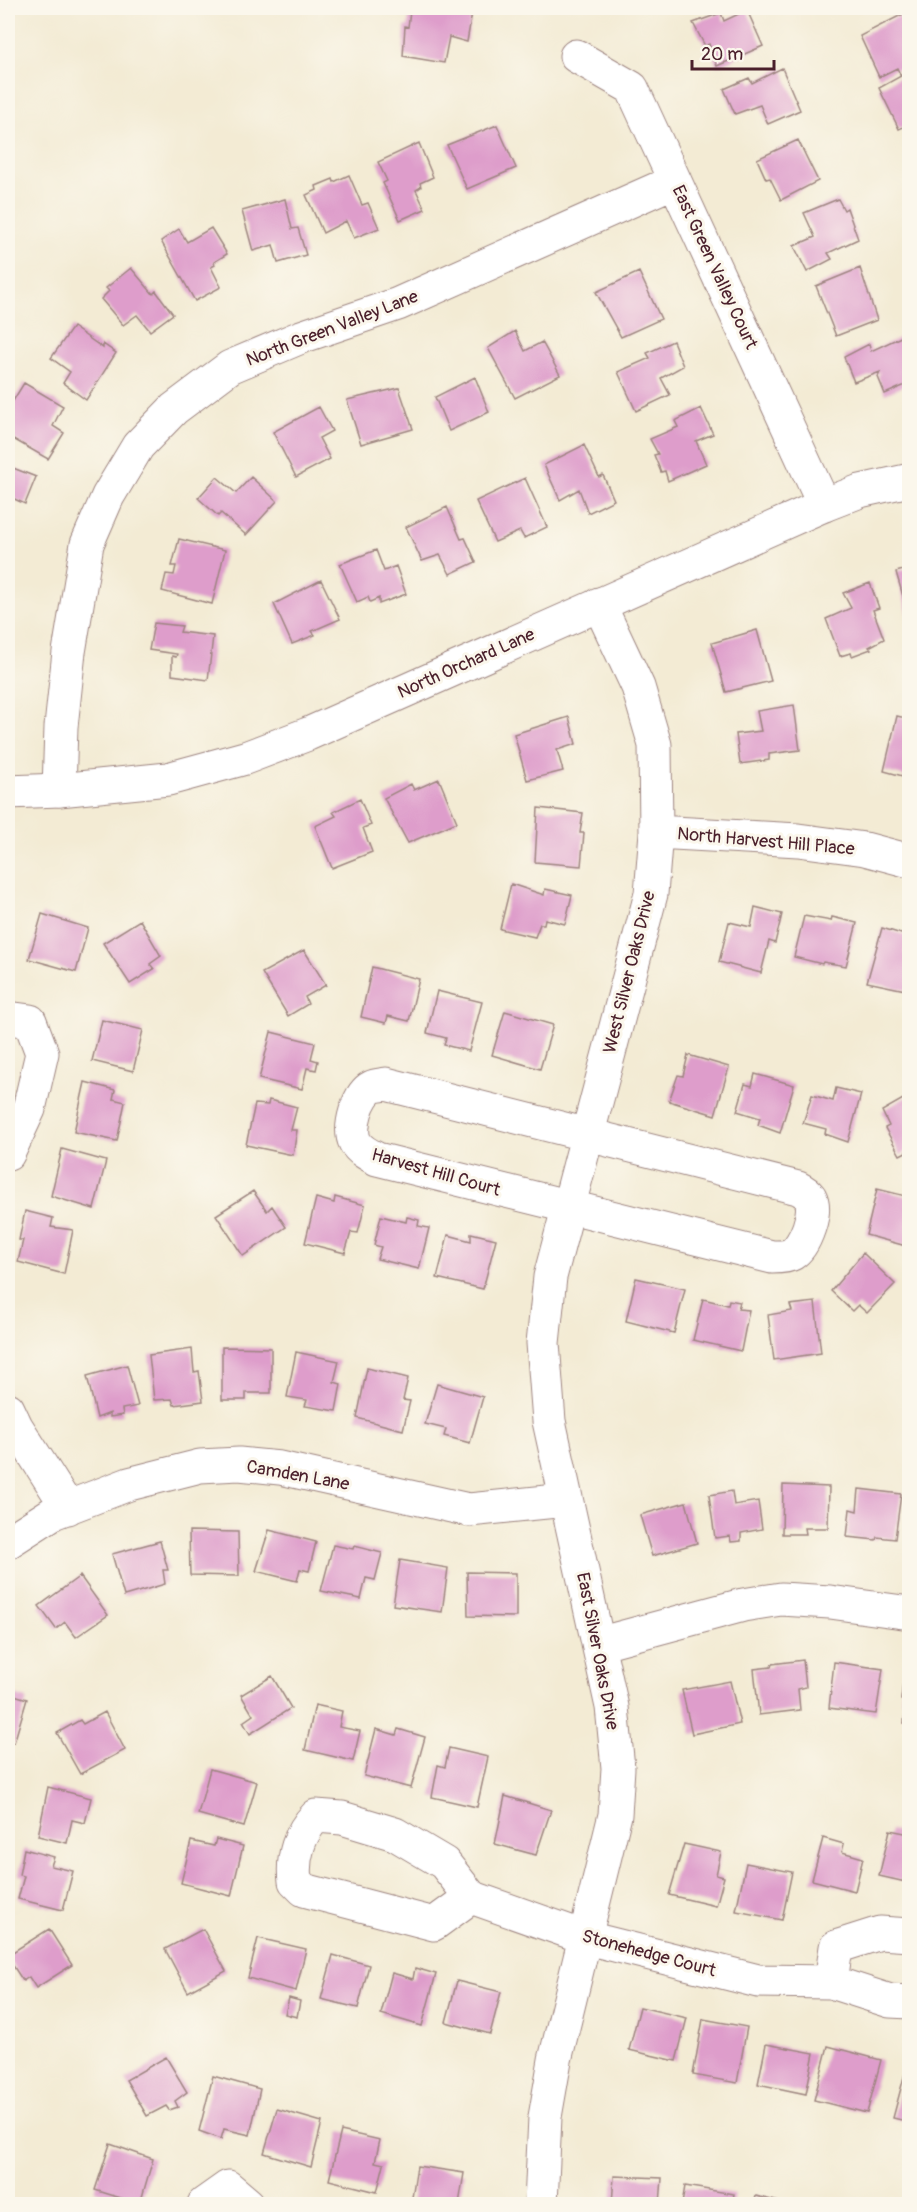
<svg xmlns="http://www.w3.org/2000/svg" width="917" height="2212" viewBox="0 0 917 2212" font-family="Pangolin,sans-serif">
<style>
.building{fill:#de9dcb}
.lines{fill:none;stroke-linecap:round;stroke-linejoin:round}
.street-casing{stroke:#9e8580;stroke-width:35}
.secondary-casing{stroke:#9e8580;stroke-width:35}
.street{stroke:#fff;stroke-width:33}
.secondary{stroke:#fff;stroke-width:33}
.labels{text-anchor:middle;stroke-width:6;stroke-linejoin:round;paint-order:stroke}
.street-label{font-size:18px;fill:#4a1f2b;stroke:#fbf7ec}
</style>
<rect width="100%" height="100%" fill="#fbf7ec"/>
<filter id="ink" filterUnits="userSpaceOnUse"><feTurbulence type="fractalNoise" baseFrequency=".0167" numOctaves="2"/><feDisplacementMap in="SourceGraphic" scale="12" xChannelSelector="R" yChannelSelector="G"/><feConvolveMatrix kernelMatrix="1 2 1 2 8 2 1 2 1" color-interpolation-filters="sRGB"/></filter>
<filter id="wash" filterUnits="userSpaceOnUse"><feTurbulence type="fractalNoise" baseFrequency=".008" numOctaves="4" result="noise"/><feDisplacementMap in="SourceGraphic" scale="24" xChannelSelector="R" yChannelSelector="G"/><feGaussianBlur stdDeviation="1.35" result="paint"/><feColorMatrix in="noise" values="0 0 0 0 0 0 0 0 0 0 0 0 0 0 0 0 0 1.4 0 .05"/><feComposite in="paint" operator="in"/></filter>
<g filter="url(#wash)">
<rect width="100%" height="100%" fill="#f3ebd4"/>
<g id="blocks">
<path class="building" d="M444,10L472,13L467,42L449,37L444,63L403,56L405,26L408,27L410,11L443,15Z
M747,10L763,46L717,66L709,44L705,46L693,23L721,13L724,21Z
M907,12L910,17V62L908,63L910,67V124L899,129L879,88L901,76L897,68L879,77L860,36Z
M782,68L800,110L768,124L760,105L735,114L724,89L749,78L752,83Z
M497,125L516,168L467,189L447,145Z
M798,140L818,181L781,200L770,178L766,179L757,159Z
M419,143L433,177L420,183L421,187L416,190L425,209L400,220L383,183L387,181L378,162Z
M349,175L362,205L368,203L379,228L354,238L346,221L323,233L306,195L317,190L316,186L333,179L334,182Z
M285,199L292,229L298,228L306,255L278,263L273,245L253,251L242,211Z
M838,199L844,210L847,208L858,239L828,253L832,259L807,272L794,246L815,237L804,213Z
M211,228L227,254L214,262L215,265L211,267L221,287L195,301L161,241L179,229L187,242Z
M131,268L153,294L156,291L173,314L150,331L137,315L123,325L101,299L109,291L106,288Z
M860,268L877,320L836,336L816,286Z
M639,272L661,319L621,337L596,292Z
M73,327L103,348V344L116,353L86,400L63,383L70,372L51,358Z
M515,331L525,351L542,342L560,375L515,398L488,348Z
M903,336L910,351V383L885,394L878,377L880,372L854,382L844,357L869,344L871,351Z
M673,341L683,366L661,378L670,395L636,411L618,372L650,358L647,353Z
M475,377L489,412L449,431L435,397Z
M24,383L63,406L53,426L64,433L48,459L8,436V409Z
M399,388L413,429L361,444L347,400Z
M319,407L332,431L319,438L330,459L296,477L273,432Z
M701,408L713,434L696,441L706,464L668,481L665,471L661,472L654,455L658,454L650,439L678,427L675,421Z
M584,445L599,477L603,475L614,500L588,513L579,489L560,500L544,465Z
M8,466L36,477L25,504L8,496Z
M217,477L236,493L251,477L277,501L246,535L221,513L218,516L198,498Z
M525,478L547,527L524,538L520,531L495,542L476,501Z
M447,507L461,539L465,538L476,562L450,574L440,555L422,561L406,527Z
M179,539L225,550L212,604L162,591L166,574L174,575L176,566H172Z
M376,550L384,571L396,566L406,594L379,604V598L370,602L368,597L357,602L340,564Z
M910,568V617H909L896,572Z
M321,580L340,619L312,631L315,635L292,644L274,604Z
M870,583L879,608L873,610L884,639L869,647L871,649L852,656L851,653L840,656L826,619L851,608L843,593Z
M154,623L182,626L180,632L213,636L208,680L172,675V656L176,657L177,654L149,650Z
M757,630L771,681L726,692L712,643Z
M794,705L800,750L769,754V760L740,764L736,734L761,731L757,711Z
M897,716L910,719V778L884,771Z
M569,717L576,744L557,750L563,771L527,780L514,734Z
M439,779L457,822L408,843L384,798L411,784L414,790Z
M360,799L371,825L363,828L372,852L332,868L315,826L336,816L333,812Z
M538,808L583,813L580,833H584L581,866L535,862Z
M511,884L544,895L545,889L572,895L565,924L545,919L544,924H540L535,937L500,929Z
M755,907L782,914L775,943L769,941L761,973L719,962L729,922L751,927Z
M42,914L88,928L76,972L29,959Z
M804,916L831,921L832,917L857,923L846,966L823,962L822,964L794,957Z
M140,920L161,956L150,964L154,969L130,984L103,943Z
M882,928L908,936L904,954L910,955V991L867,982Z
M8,929L12,930V958H8Z
M304,950L326,985L305,997L308,1004L288,1016L262,973Z
M372,967L419,979L409,1021L388,1016L386,1023L361,1017Z
M437,991L482,1002L469,1051L444,1045L446,1038L427,1033Z
M505,1011L553,1025L540,1069L492,1055Z
M102,1020L143,1030L133,1071L92,1061Z
M271,1032L315,1043L311,1059L318,1061L316,1070L307,1068L302,1089L259,1079Z
M688,1055L729,1067L715,1115L669,1101L678,1075L683,1076Z
M755,1074L794,1085L780,1133L758,1125L760,1118L737,1111L745,1084L752,1086Z
M85,1082L115,1090L113,1099L125,1102L117,1141L74,1132Z
M836,1088L861,1094L848,1142L825,1134L826,1129L803,1123L812,1095L833,1101Z
M910,1095V1150L900,1155L885,1128L889,1126L882,1111Z
M269,1100L297,1107L291,1130H297L293,1155L246,1145L255,1104L268,1105Z
M62,1149L106,1161L94,1209L51,1196Z
M877,1189L910,1197V1233L906,1246L866,1235Z
M253,1191L267,1211L272,1206L286,1227L243,1256L216,1215Z
M335,1197L365,1205L358,1233L351,1232L345,1253L305,1243L316,1198L334,1203Z
M25,1211L53,1218L51,1227L73,1230L64,1274L18,1262L23,1240H19Z
M381,1216L406,1222L407,1217L419,1220L418,1226L429,1228L419,1269L377,1259L381,1247L374,1245Z
M471,1233L496,1239L483,1289L437,1278L448,1235L471,1241Z
M863,1253L895,1284L867,1313L858,1305L852,1311L831,1291Z
M636,1278L685,1289L674,1333L626,1321Z
M703,1299L728,1305L729,1300L740,1302L738,1309L749,1310L741,1351L693,1340Z
M815,1302L821,1353L774,1360L768,1315L792,1311L790,1305Z
M222,1347L271,1348V1393H246V1400H222Z
M192,1349L194,1372L199,1371L203,1401L174,1405L172,1399L154,1400L149,1355Z
M296,1352L339,1361L334,1382L341,1384L336,1411L305,1406L307,1400L287,1397Z
M127,1365L138,1406L122,1409L123,1415L110,1417V1413L97,1418L87,1376Z
M367,1368L408,1378L403,1400L410,1401L403,1430L357,1418Z
M437,1384L483,1397L470,1443L444,1436L446,1429L425,1424Z
M783,1485L829,1487L828,1528H805L806,1534H782Z
M859,1489L901,1494L895,1539L877,1537L876,1540L847,1537L850,1509L857,1511Z
M732,1491L734,1505L758,1501L762,1529L741,1533V1541L731,1542L730,1536L715,1538L709,1495Z
M686,1502L697,1543L652,1556L640,1515Z
M269,1530L316,1542L309,1571L300,1569L297,1581L256,1571Z
M189,1531L238,1532L239,1576L190,1575Z
M160,1541L168,1570H163L165,1584L124,1596L112,1554Z
M333,1545L353,1549L354,1546L382,1553L375,1580L366,1578L361,1599L321,1591Z
M400,1560L448,1568L442,1612L393,1605Z
M467,1572L516,1573V1617L468,1616Z
M80,1576L108,1615L76,1637L65,1622L56,1629L39,1606Z
M803,1660L806,1687L798,1689L800,1710L759,1715L754,1669L771,1667L772,1664Z
M834,1662L883,1669L876,1714L829,1708Z
M904,1672H910V1724L904,1723L906,1701L901,1700Z
M272,1676L291,1708L250,1734L243,1722L253,1715L241,1695Z
M730,1681L740,1724L692,1734L682,1690Z
M8,1693L27,1699L14,1743L8,1741Z
M315,1705L342,1711L339,1727L360,1731L353,1761L305,1750Z
M105,1712L125,1750L80,1774L57,1733L80,1720L83,1724Z
M376,1729L396,1735L398,1729L425,1737L411,1788L364,1776Z
M449,1748L488,1757L477,1807L432,1797L438,1765L445,1767Z
M210,1769L257,1782L244,1827L198,1814Z
M48,1787L91,1798L85,1823L72,1820L67,1843L38,1836Z
M505,1796L551,1810L536,1855L495,1844Z
M890,1830L910,1834V1883L879,1876Z
M823,1838L844,1844L842,1852L863,1858L855,1891L812,1880Z
M216,1839L243,1846L231,1896L181,1883L191,1841L214,1846Z
M684,1844L721,1852L716,1875L724,1877L716,1906L669,1895Z
M24,1849L54,1857L51,1866L73,1871L63,1910L18,1899L24,1876L19,1875Z
M746,1863L792,1872L782,1920L736,1911Z
M49,1929L72,1965L36,1988L29,1977L23,1981L8,1958V1955Z
M203,1929L226,1971L188,1992L165,1949Z
M258,1938L306,1949L296,1991L248,1978Z
M333,1955L369,1965L358,2008L321,1999Z
M415,1968L436,1974L422,2026L381,2014L392,1973L413,1979Z
M457,1981L501,1992L490,2034L446,2022Z
M289,1998L300,2001L297,2017L285,2014Z
M640,2007L687,2018L676,2061L629,2050Z
M703,2019L747,2027L737,2083L693,2075Z
M766,2044L814,2053L806,2094L758,2084Z
M828,2046L881,2060L867,2113L814,2100Z
M166,2057L187,2092L175,2101L178,2107L169,2110L166,2106L147,2116L126,2080Z
M905,2073L910,2074V2122L893,2118Z
M213,2076L260,2089L250,2135L224,2129L221,2139L199,2131Z
M277,2109L322,2122L311,2167L264,2153Z
M341,2131L380,2140L375,2162L384,2164L377,2192L329,2180Z
M110,2144L153,2159L140,2204L95,2190Z
M417,2166L464,2173L459,2204H411Z
M614,2176L662,2178L660,2204H612Z
M685,2186L734,2194L732,2204H682Z
M756,2196L787,2204H754Z"/>
</g>
</g>
<g filter="url(#ink)">
<use href="#blocks" fill-opacity="0" stroke="#9e8580" stroke-width="1.5"/>
<g class="lines">
<g class="street-casing">
<path id="street" d="M576,56L632,88L824,505
M59,790L61,727L69,652L87,544L108,496L138,446L174,409L230,367L301,337L398,304L675,181
M656,832L798,840L865,849L910,861
M8,1018L30,1021L42,1053L29,1109L8,1154
M386,1084L798,1188C802,1190 807,1193 810,1197C818,1211 805,1246 792,1254C787,1257 778,1257 772,1257L377,1159C369,1155 359,1150 355,1142C348,1128 358,1094 372,1087C376,1085 382,1085 386,1084Z
M8,1409L16,1426L68,1508
M8,1542L53,1513L129,1484L200,1466L239,1464L280,1468L469,1510L566,1500
M598,1644L743,1605L781,1599L830,1602L910,1613
M316,1816L342,1818L395,1834L444,1863L471,1897L434,1924L304,1890L295,1881C292,1858 299,1833 316,1816Z
M471,1897L587,1938L758,1981L831,1982L890,2001L910,2002
M831,1982L836,1947L880,1933L910,1935
M204,2204L228,2187L248,2204
M541,2204L545,2117L555,2060L615,1815L618,1768L612,1707L549,1421L543,1343L550,1277L651,894L656,832L655,745L638,687L599,604"/>
</g>
<g class="secondary-casing">
<path id="secondary" d="M8,792L59,790L168,779L245,758L308,734L824,505L860,491L910,480"/>
</g>
<use href="#street" class="street"/>
<use href="#secondary" class="secondary"/>
</g>
</g>
<g class="labels">
<g class="street-label">
<text transform="translate(715 267) rotate(65)" y="6">East Green Valley Court</text>
<text transform="translate(332 328) rotate(-21)" y="6">North Green Valley Lane</text>
<text transform="translate(466 663) rotate(-24)" y="6">North Orchard Lane</text>
<text transform="translate(766 841) rotate(5)" y="6">North Harvest Hill Place</text>
<text transform="translate(629 972) rotate(-76)" y="6">West Silver Oaks Drive</text>
<text transform="translate(436 1172) rotate(16)" y="6">Harvest Hill Court</text>
<text transform="translate(298 1475) rotate(10)" y="6">Camden Lane</text>
<text transform="translate(598 1651) rotate(79)" y="6">East Silver Oaks Drive</text>
<text transform="translate(649 1953) rotate(15)" y="6">Stonehedge Court</text>
</g>
</g>
<rect width="917" height="2212" fill="none" stroke="#fbf7ec" stroke-width="30"/>
<path d="M692 60v9h82v-9" fill="none" stroke="#4a1f2b" stroke-width="3"/>
<text x="701" y="60" font-size="18" fill="#4a1f2b" stroke="#fbf7ec" stroke-width="4.5" paint-order="stroke">20 m</text>
</svg>
